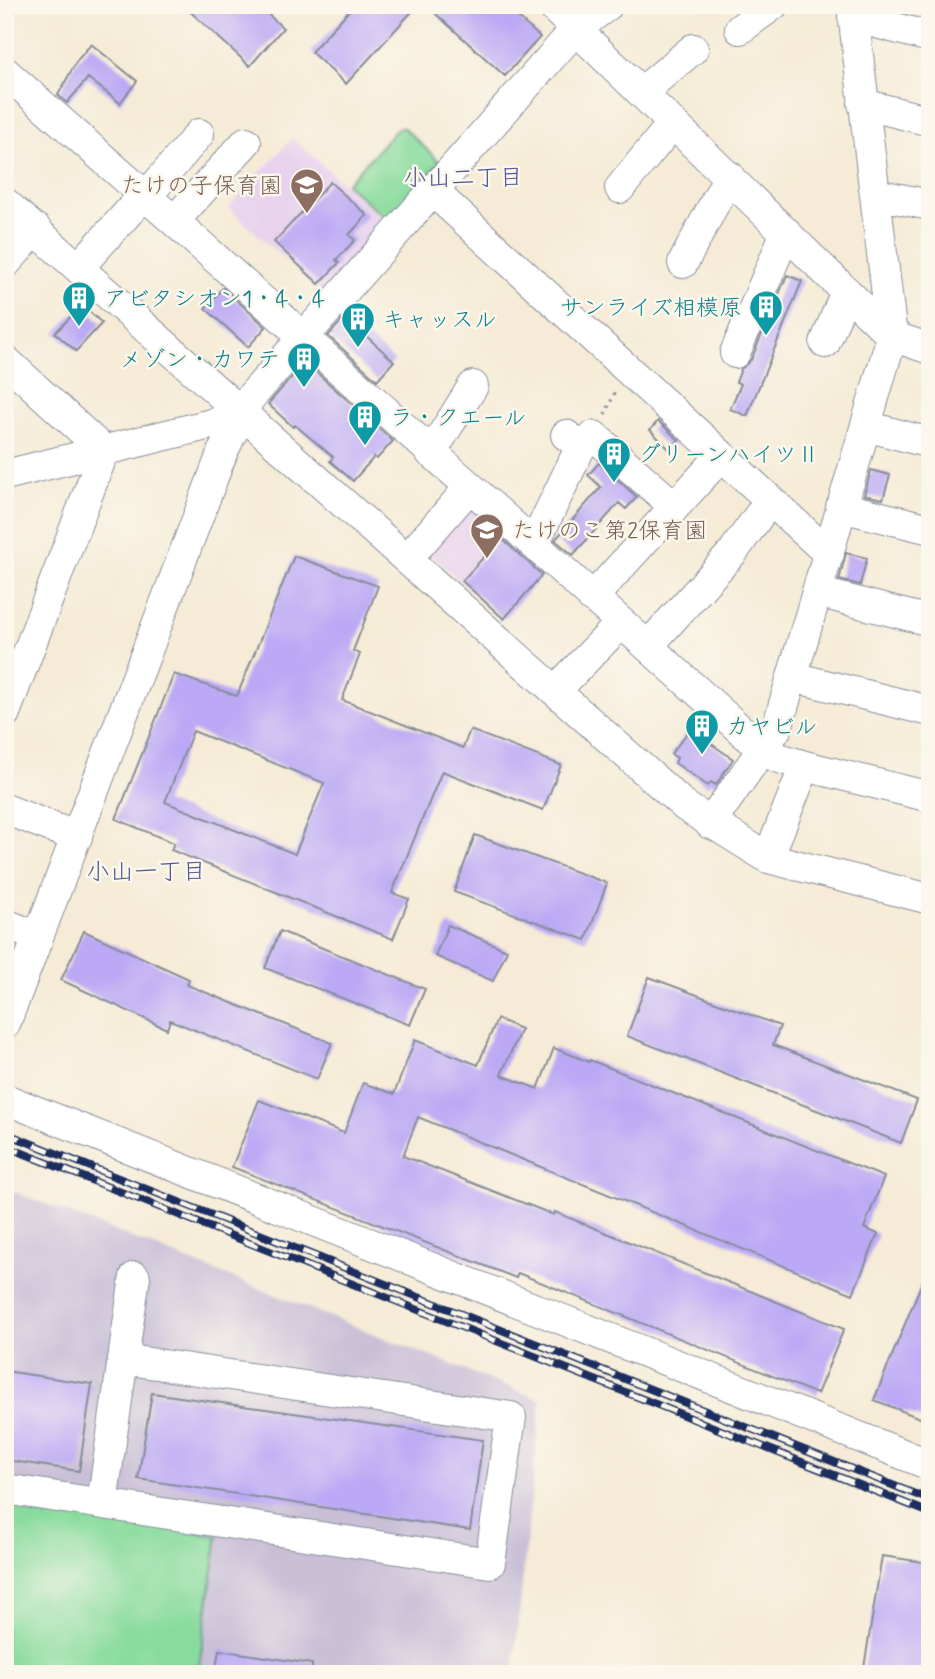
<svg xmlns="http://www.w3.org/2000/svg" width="935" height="1679" viewBox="0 0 935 1679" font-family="Mynerve,'Klee One',sans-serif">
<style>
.built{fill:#e8d2ee}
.industrial{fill:#c9bfd7}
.green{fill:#88db9d;stroke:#52857e;stroke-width:2}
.building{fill:#bba9f5;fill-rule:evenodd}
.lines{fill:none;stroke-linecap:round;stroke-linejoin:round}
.minor-casing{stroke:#888d9a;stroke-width:32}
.path{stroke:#888d9a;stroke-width:3.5;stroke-dasharray:2 5;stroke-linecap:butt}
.minor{stroke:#fff;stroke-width:30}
.rail-casing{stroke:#1b2f5e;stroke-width:8}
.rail{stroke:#fbf7ec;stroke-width:5;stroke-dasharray:16;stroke-linecap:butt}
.labels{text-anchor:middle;stroke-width:5;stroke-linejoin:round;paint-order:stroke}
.education-label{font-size:23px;fill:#785e54;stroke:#fbf7ec;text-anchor:end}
.culture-label{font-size:23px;fill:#0d838f;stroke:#fbf7ec;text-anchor:start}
.neighbourhood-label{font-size:24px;fill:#535a93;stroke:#fbf7ec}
</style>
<rect width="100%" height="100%" fill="#fbf7ec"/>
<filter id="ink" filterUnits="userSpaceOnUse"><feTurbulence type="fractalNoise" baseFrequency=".0143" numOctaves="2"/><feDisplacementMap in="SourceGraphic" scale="14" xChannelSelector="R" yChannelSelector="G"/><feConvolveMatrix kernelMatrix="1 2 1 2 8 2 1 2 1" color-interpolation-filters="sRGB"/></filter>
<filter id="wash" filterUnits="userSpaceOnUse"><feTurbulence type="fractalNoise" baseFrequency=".00686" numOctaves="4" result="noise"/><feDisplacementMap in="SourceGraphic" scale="28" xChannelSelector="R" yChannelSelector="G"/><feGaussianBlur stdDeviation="1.57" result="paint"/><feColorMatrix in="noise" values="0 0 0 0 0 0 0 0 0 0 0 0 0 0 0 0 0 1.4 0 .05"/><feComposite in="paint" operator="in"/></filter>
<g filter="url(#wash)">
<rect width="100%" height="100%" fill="#f5ebd6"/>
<path class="built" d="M292,138L386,222L322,293L228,208Z
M475,504L548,569L504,619L426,551L466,506Z"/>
<path class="industrial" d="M5,1188L541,1400L513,1674H5Z"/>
<path class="green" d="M398,128H404L440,162L388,220L346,184Z
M5,1503L218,1536L198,1674H5Z"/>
<g id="blocks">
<path class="building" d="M183,5H258L283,28L250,66Z
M354,5H418L346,84L311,52Z
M426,5H504L540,37L505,76Z
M91,44L137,81L120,103L88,78L67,103L58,95L76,62Z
M330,182L367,215L349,235L355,240L336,260L339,263L319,284L274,242Z
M787,275L802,281L747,416L730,409L741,384L736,382L741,369L751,360Z
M223,288L266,327L248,347L205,308Z
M82,305L102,323L76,351L55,333Z
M345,317L394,361L377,380L328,336Z
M305,362L393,441L377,459L374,457L353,481L330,461L333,457L295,425L293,427L268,404Z
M658,421L679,440L670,450L650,430Z
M599,463L637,497L626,509L619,503L573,555L555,540L601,487L588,475Z
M871,470L890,475L883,499L864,495Z
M501,538L542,575L504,619L462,581Z
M846,553L867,558L860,585L839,580Z
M294,556L378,586L353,651L360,654L342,700L463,748L470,730L561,765L543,810L442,771L392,893L409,899L393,939L171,850L174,843L116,819L174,674L237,696ZM193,731L324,783L295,854L165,802Z
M690,729L733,759L716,785L711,782L708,786L675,763L677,758L671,754Z
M475,835L607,883L586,940L454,892Z
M448,925L507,950L493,981L435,956Z
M84,931L189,979L187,985L332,1043L317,1079L170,1020L167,1029L61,980Z
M280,931L425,989L410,1025L265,968Z
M649,977L780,1026L773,1045L917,1100L901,1143L627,1036Z
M497,1019L521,1029L501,1075L538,1089L554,1048L589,1062L590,1060L884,1177L864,1228L878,1234L853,1294L418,1117L403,1156L554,1215L555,1212L844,1329L817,1394L518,1273L516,1278L232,1167L259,1100L344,1133L363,1083L394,1094L415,1040L478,1065Z
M929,1265H930V1422L874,1400Z
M5,1371L92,1384L79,1471L5,1460Z
M152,1393L483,1440L470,1530L138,1479Z
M882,1556L930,1563V1674H863Z
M219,1650L312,1664V1674H215Z"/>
</g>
</g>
<g filter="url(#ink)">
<use href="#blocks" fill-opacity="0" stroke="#888d9a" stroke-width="2"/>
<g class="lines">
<g class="minor-casing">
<path id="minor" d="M551,5L892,336L930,349
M853,17L930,37
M740,29L773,5
M5,72L174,221L762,749L776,757L805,766L930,797
M642,92L693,49
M863,104L930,121
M620,188L673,123
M434,192L829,554
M875,194L930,205
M146,197L199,134
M5,203L686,807L768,858L930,899
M174,221L246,142
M683,263L729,176
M5,264L36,229
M79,267L144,195
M825,343L846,291
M735,353L786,232
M5,360L104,451L5,713
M866,426L930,443
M594,436L674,506
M431,453L473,386
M5,475L211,424L241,413
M841,507L930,529
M534,544L581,446L566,435
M407,559L469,488
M817,592L930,621
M592,598L721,456
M648,646L733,552L770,500
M793,677L930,711
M555,691L621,623
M5,809L77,837
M710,824L777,728L892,336L852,5
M768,858L805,766
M5,924L38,937
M5,1024L223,451L249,399L576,29L608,5
M5,1099L930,1465
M5,1489L490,1563L511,1417L123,1359
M102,1503L135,1277"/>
</g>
<path class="path" d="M605,414L615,392"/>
<use href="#minor" class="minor"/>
<g class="rail-casing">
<path id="rail" d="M5,1133L930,1500
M5,1146L930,1513"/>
</g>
<use href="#rail" class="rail"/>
</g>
</g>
<defs>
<g id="school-pin" transform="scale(1.75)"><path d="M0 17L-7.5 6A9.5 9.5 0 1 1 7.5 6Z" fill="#8d6e63" stroke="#fbf7ec"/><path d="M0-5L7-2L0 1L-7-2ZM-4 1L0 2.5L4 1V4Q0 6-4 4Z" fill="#fff"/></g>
<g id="building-pin" transform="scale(1.75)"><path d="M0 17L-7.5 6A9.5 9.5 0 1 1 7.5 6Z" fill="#0f9aa8" stroke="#fbf7ec"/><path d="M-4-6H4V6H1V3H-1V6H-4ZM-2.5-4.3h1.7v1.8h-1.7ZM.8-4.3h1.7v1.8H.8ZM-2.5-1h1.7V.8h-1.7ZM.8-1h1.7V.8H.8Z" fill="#fff"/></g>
</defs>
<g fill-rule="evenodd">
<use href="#school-pin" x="307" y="185"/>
<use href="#building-pin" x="79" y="298"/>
<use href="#building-pin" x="766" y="307"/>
<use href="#building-pin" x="358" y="319"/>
<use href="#building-pin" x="304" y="359"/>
<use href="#building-pin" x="365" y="417"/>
<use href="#building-pin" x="614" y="454"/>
<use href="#school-pin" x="487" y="530"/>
<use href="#building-pin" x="702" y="726"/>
</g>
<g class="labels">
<g class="education-label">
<text x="282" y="193">たけの子保育園</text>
<text x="512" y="538" text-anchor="start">たけのこ第2保育園</text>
</g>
<g class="culture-label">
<text x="104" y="306">アビタシオン1・4・4</text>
<text x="742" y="315" text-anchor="end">サンライズ相模原</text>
<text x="382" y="327">キャッスル</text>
<text x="280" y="367" text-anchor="end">メゾン・カワテ</text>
<text x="390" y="425">ラ・クエール</text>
<text x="638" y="462">グリーンハイツⅡ</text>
<text x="726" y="734">カヤビル</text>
</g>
<g class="neighbourhood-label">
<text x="463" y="185">小山二丁目</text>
<text x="146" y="879">小山一丁目</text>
</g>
</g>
<rect width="935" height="1679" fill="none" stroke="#fbf7ec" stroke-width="28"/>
</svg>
